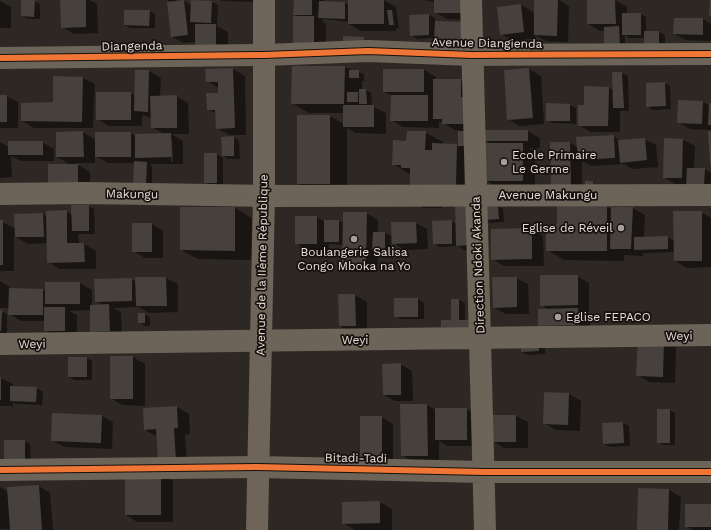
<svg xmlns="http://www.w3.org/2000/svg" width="711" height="530" viewBox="0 0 711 530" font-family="'Work Sans',sans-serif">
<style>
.shadow{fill:#0007;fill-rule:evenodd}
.building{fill:#46413d}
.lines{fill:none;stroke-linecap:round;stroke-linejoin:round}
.street{stroke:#6c6359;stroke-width:22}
.secondary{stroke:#6e645a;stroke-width:22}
.cycleway-casing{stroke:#16110d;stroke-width:8}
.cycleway{stroke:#f07635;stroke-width:6}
.poi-dot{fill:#a59f99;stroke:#16110d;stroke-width:1.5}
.labels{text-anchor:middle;stroke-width:3.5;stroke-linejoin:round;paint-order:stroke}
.street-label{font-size:12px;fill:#e6dfd9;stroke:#16110d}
.poi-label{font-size:12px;fill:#e6dfd9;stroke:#16110d;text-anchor:start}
</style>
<rect width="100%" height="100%" fill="#2d2823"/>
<path class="shadow" d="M61,0H89L97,4L98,33L74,34L62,27Z
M167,0H176V2L184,1L192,6V1L212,2L218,5L217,26L228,32V58L196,42L183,43L171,36L172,2Z
M220,0H253V2L222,1Z
M295,0H324V2L345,3L349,5L384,0L396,7L399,28H396V31H361L349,24V22L323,19V22L326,24V55H306L299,17L294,14Z
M423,0H470L475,20L447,19L435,12V2Z
M535,0H559L569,6L568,42L546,41L535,35L536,38L513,41L501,34L521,5L533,12L535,20Z
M588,0H615L627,7V14H641L646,17V32H659L665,35V48L645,38H629L625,35V48L605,31H600L588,24Z
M0,1L11,7V28H0Z
M34,1L40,4V19H28L22,16Z
M150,11L155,14V28H130L125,25Z
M429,15L435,18V22L467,23L478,46H447L435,38L417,39L411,35Z
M675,19H703L711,24V41L686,40L674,34Z
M344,67L364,74V81H362V90H366L371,93L372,106L386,113V134L356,133L347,128V194H316L298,184V116H330L344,124V113H309L292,103Z
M233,69L245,76L246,135H229L217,128V114L208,109L219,94V88L207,81L206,70Z
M529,69L541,76L544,124L520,126L508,119Z
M424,70L436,77V80H461L472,86L476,148H463L474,155L473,195L411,175L393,164L407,142L425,132L443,142V145L459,146V130H455L439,121V128L403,127L391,120L392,96L384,92Z
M149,71L161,78L160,96H176L188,103L189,134H171L183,141V164H150L152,166V189H140L135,163H108L95,156V163H75L90,172V192H61L71,165L57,157V133L83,132L96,140L130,133L136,136L164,134L152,127V118L142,115V126H109L97,119L130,93L135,96ZM170,140H172L173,162H171Z
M613,73H622L628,76L629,111H620V132H590L579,125L585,106L609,88L614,90Z
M83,78L95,84L93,128H34L22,121L54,103Z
M664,83L670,86L671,109L653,110L647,106Z
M0,96H6L18,102V128H0Z
M703,102L710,106L711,104V130L690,129L678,122Z
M570,105L576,108V124L553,123L547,120Z
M528,131L540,138V148H529L535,151V188H498L487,181L492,144L486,141Z
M613,136L622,141L644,139L656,145L658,167L632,169L624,164L591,166L582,161V193H564L551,143H570L578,148Z
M234,137L239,141L240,159H228L223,156V185H211L205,182V154H217L223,158L222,138Z
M683,140L695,146L694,169H705L711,173L710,190L687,184H675L664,177Z
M0,142L9,147L42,142L54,149V161H21L11,156L12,177L0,178Z
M442,201V208H423L417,205Z
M88,206L94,209L95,234H78L79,244H84L96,251V269H60L48,262V243L28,244L14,236V271H0V221L16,229L43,214L47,217L66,211L72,215Z
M456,206L469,252L457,246L439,247L434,243L451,221L457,224Z
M498,206L503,209L504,222L491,223L485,219Z
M607,207L612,210L633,208L645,215L644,238L667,237L675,241L701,212L711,218V267L687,268L675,261V252L643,253V256L624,255V261L564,260L547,250L558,226Z
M235,208L252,218L251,260L198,259L181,250Z
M366,213L378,220V233H385L391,236L390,252H378L377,272H355L343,265V245L329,244L328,250H308L296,243L317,217L325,222V221H339L344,223Z
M416,223L427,229L428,249L405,250L393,243Z
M152,224L163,231V258H145L133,251Z
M532,229L543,236L544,266H504L492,259Z
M577,276L589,283V312H582L590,316V331L551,332L539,325L549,310L541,305Z
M136,278H166L178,284V312L149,313L139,307L113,308L121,312L122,338L91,332V310L69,311L77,315V337H57L45,330V321H21L9,314V308H0V281L10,287V289L43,290L46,291V283H80L92,290V306L103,305L96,301L131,279L137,282Z
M516,278L528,284L529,314H506L494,308Z
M355,295L367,302V332L352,333L340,326Z
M418,299L424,303V319H401L395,316Z
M452,300H459L465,303V321L447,330L442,327L452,321Z
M0,311L7,314V334L0,333Z
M144,314L150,317V326H145L139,322Z
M664,340L676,347L675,383L649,382L637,375Z
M522,346L545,348V354L528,355L522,352Z
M111,357H133L145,364V406L122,405L111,398Z
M87,358L92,361V380H75L69,377Z
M400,364L412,371L413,401H395L384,395Z
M0,378L13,384V388H37L43,392L42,405L16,404L13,402V406H0Z
M545,393L569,394L581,401L580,431L556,430L544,423Z
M427,405L436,410L467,409L478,416V446H448L439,441V462H414L402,455Z
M177,407L189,414L190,434L185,435L187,467L171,468L158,437L145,430Z
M669,410L675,413V445H664L658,442Z
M102,416L113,422L112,449L64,447L52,440Z
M516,416L528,422V448H504L492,441Z
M382,417L393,424V463H373L361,456Z
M623,423L629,426L630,446L610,447L604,444Z
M24,441L30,444L31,464L11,465Z
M161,475L173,481V522H137L126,515Z
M39,486L50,493L53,530L0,529V487L8,492Z
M639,489L669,490L681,497L679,530H638Z
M380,502L392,509V530H355L343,523V503Z
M711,505V530H693L686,526Z"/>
<path class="building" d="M21,0H35L34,17L21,16Z
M60,0H86V27L61,28Z
M184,0L188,35L171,37L167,2Z
M191,0L212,1L211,23L190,22Z
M294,0H312V15H293Z
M348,0H384V24H348Z
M434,0H463V13H434Z
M534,0H558L557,36L534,35Z
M587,0H615L616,24H587Z
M710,0H711V16H709Z
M319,1L345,2V19L318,18Z
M521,4L524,32L500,35L497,7Z
M124,10H150L149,26L124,25Z
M387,10H392L394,25H389Z
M622,13H641V35H622Z
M429,14V35L410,36L409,15Z
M293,16H314V48H293Z
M674,18H703V35L673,34Z
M435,21L467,22V40L434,39Z
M195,24H216V52H195Z
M619,26L620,46H604V27Z
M644,31H659V46H644Z
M343,36L364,37L363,48L343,47Z
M292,66H345L344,104H291Z
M233,68L235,128L216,129L215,110H207L206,93H218V82H206L205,69Z
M529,68L533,118L507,120L504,70Z
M383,69H424V92H383Z
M135,70H149L148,112L134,111Z
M349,70H359V78H349Z
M612,72H622L624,108H613Z
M53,76L83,77L82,122L21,121V103L53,102Z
M433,79H461V97H469V124H442V119H433Z
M665,82L666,106L646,107V83Z
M584,86L609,87L608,126H578V105H584Z
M359,89H366L367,104H359Z
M96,92H131V120H96Z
M347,92H358V102H347Z
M0,95H7V122H0Z
M177,95V128H151L150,96Z
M391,95H428V121H390Z
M678,100L703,101L702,124L677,123Z
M546,103L570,104V121H546Z
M709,103H711V125H708Z
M343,105H374V127H343Z
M297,115H330V184H297Z
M485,130H528V141H485Z
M83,131L84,157H56V132Z
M407,131H426L425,150H432V143L457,144L456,186L410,185V168H401V165H392L393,140L406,141Z
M458,131H471V146H458Z
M708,131H711V165H710Z
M95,132H131V157H95Z
M171,133L172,157L135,158V134Z
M614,135L615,158L578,160L576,137Z
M234,136V156H222L221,137Z
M645,138L647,160L620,163L618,140Z
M664,138L683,139L682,178H663Z
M8,141H43V155H8Z
M550,142H570L571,187H551Z
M486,143H523V181H486Z
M204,153H217V183H204Z
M134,161L147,162L146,186H133Z
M48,164H78V185L48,186Z
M687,168H705L704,187L686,186Z
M585,181H593V187H585Z
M470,204L471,245L456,246L455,205Z
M71,205H89V231H72Z
M498,205L499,219L484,220L483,206Z
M557,205L607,206V251H546V225H557Z
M180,207H235V251L180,250Z
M611,207H633L631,249H610Z
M67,210V243H84L85,262L47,263L46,211Z
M673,211H702V261H674Z
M343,212H367L366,266H342Z
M43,213L44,237H15L14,214Z
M295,216H317V244H295Z
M0,220H3V265H0Z
M324,220H339V242H324Z
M452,220V244H433L432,221Z
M391,222H416L417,243L392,244Z
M132,223H152V252H132Z
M532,228V259L491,260V229Z
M373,232H385V250L372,249Z
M668,236V249L634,250V237Z
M540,275H578V305L540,306Z
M135,277H166L167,306H136Z
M492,277H517V307L493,308Z
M132,278V301L95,302L94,279Z
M45,282H80V304H45Z
M9,288L43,289V315H8Z
M338,294H355L356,326H339Z
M394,298H418V317H394Z
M451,299H459V320H470V328L441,327V320H451Z
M109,304L110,331L90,332V305Z
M44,307H65V331H44Z
M578,308L579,325L538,326V309Z
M0,310H2L1,331H0Z
M138,313H145V323H138Z
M638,338L664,339L663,377L636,376Z
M539,344V351L521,352V345Z
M110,356H133V399H110Z
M68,357H87V377H68Z
M401,363V395H383L382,364Z
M0,377H1V400H0Z
M10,386L37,387L36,402L10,401Z
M544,392L569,393L568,425L543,424Z
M400,404H427L428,456H401Z
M177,406L178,428H174L176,461L158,462L156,429L144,430L143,408Z
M435,408H467V440H435Z
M657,409H670V443H657Z
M52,413L102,415L101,443L51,441Z
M491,415H516V442H491Z
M360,416H382V457H360Z
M623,422L624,443L603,444L602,423Z
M4,440H25V462H4Z
M125,474H161V515H125Z
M39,485L42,530H10L7,487Z
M638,488L669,489L668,530H637Z
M380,501V523L342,524V502Z
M685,504H711V527H685Z"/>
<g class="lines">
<path class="street" d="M471,0L485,530
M0,58L264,55L368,51L472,55L711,54
M0,194L85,193L264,196L711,195
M0,344L711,335
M0,470L258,467L484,472H711"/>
<path class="secondary" d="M257,530L264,196V0"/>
<g class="cycleway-casing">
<path id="cycleway" d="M0,58L264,55L368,51L472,55L711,54
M0,470L258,467L484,472H711"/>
</g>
<use href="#cycleway" class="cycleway"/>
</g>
<g class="poi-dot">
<circle cx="504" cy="162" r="4"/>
<circle cx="621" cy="228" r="4"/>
<circle cx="354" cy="239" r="4"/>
<circle cx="558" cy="317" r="4"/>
</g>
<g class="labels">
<g class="street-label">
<text transform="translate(487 43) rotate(1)" y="4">Avenue Diangienda</text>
<text transform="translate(132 46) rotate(-1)" y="4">Diangenda</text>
<text transform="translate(132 194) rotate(1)" y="4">Makungu</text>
<text x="548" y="199">Avenue Makungu</text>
<text transform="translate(262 265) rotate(-89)" y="4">Avenue de la IIème République</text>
<text transform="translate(478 265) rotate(-92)" y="4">Direction Ndoki Akanda</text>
<text transform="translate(679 336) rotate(-1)" y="4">Weyi</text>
<text x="355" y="344">Weyi</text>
<text transform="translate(32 344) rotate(-1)" y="4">Weyi</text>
<text transform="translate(356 458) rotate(1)" y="4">Bitadi-Tadi</text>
</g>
<g class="poi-label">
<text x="512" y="159">Ecole Primaire<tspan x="512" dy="14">Le Germe</tspan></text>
<text x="613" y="232" text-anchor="end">Eglise de Réveil</text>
<text x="354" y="256" text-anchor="middle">Boulangerie Salisa<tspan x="354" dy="14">Congo Mboka na Yo</tspan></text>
<text x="566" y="321">Eglise FEPACO</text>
</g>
</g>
</svg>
